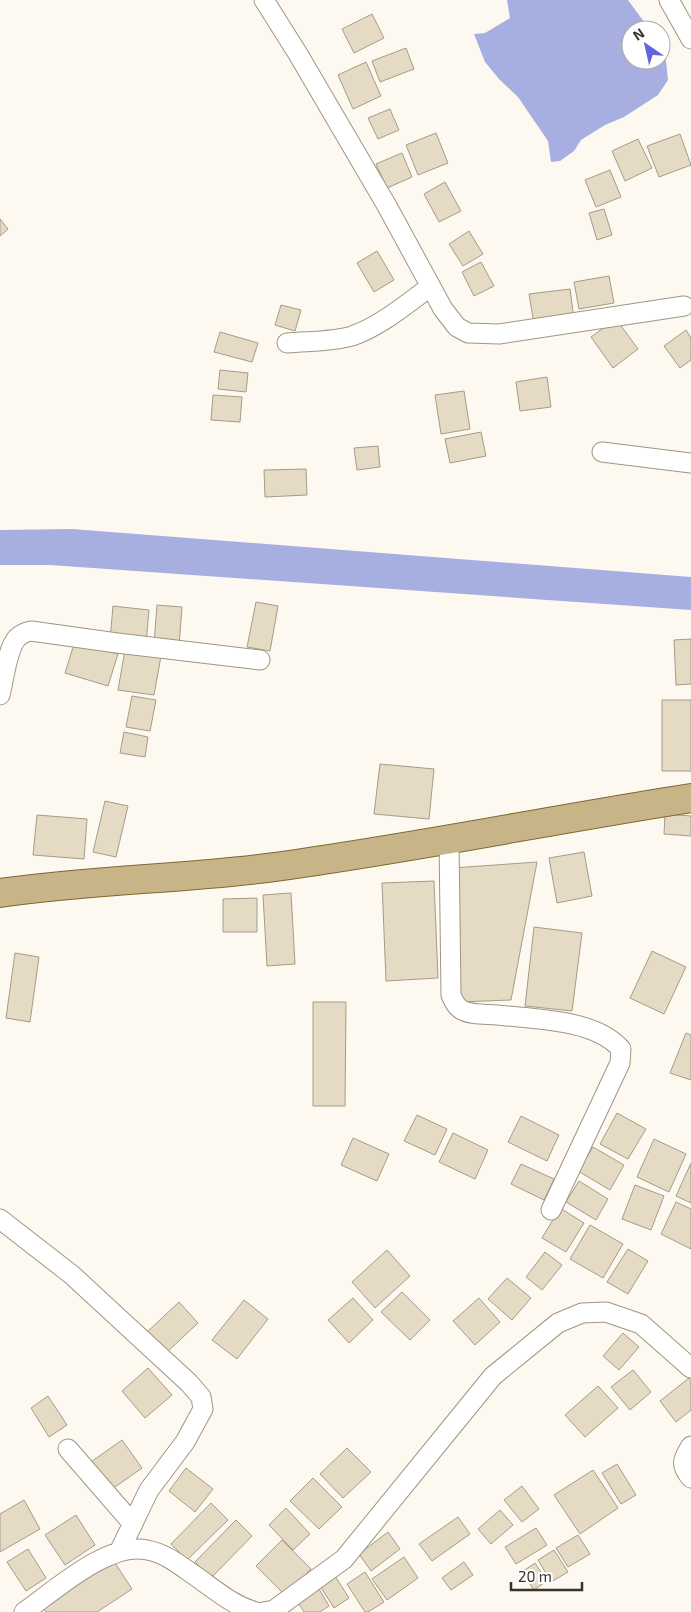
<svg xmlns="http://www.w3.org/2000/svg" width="691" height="1612" viewBox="0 0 691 1612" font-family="'Exo 2',sans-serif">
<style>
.water{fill:#a7afe1}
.building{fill:#e5dbc4;stroke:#a59c87}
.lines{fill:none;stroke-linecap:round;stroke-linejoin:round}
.street-casing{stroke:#9f9681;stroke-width:21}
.primary-casing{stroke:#7d6832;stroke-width:30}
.street{stroke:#fff;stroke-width:19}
.primary{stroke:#c7b587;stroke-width:28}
</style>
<rect width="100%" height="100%" fill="#fdf9f0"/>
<path class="water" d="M507,0H628L650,30H631V60H661V46L665,51L668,80L658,95L624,117L605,125L581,140L574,151L560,161L551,162L548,141L518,97L499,79L485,62L474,34L485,33L510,18Z
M72,529L691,577V610L50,565H0V530Z"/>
<path class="building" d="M372,14L384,38L354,53L342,29Z
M406,48L414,69L380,82L372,61Z
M366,62L381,96L353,109L338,75Z
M390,109L399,130L378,139L368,118Z
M436,133L448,163L418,175L406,145Z
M680,134L691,165L659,177L647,146Z
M638,139L652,168L625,181L612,151Z
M402,153L412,177L387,188L376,164Z
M610,170L621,197L596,207L585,180Z
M445,182L461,211L439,222L424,194Z
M604,209L612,235L597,240L589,213Z
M0,219L8,229L0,236Z
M469,231L483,254L463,266L449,244Z
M377,251L394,280L374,292L357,263Z
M481,262L494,286L474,296L462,272Z
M609,276L614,303L579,309L574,282Z
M570,289L574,319L534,324L529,294Z
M281,305L301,310L295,331L275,325Z
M616,319L638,349L613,368L591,337Z
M686,330L691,338V360L680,368L664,346Z
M220,332L258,343L252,362L214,352Z
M220,370L248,373L246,392L218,389Z
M547,377L551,407L520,411L516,382Z
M464,391L470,429L441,434L435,395Z
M213,395L242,397L240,422L211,420Z
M481,432L486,456L450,463L445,439Z
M378,446L380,467L357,470L354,448Z
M306,469L307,495L265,497L264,470Z
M256,602L278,606L270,651L247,647Z
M157,605L182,607L179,646L154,644Z
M113,606L149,610L146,644L110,640Z
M691,639V684L676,685L674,640Z
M75,641L118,654L108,686L65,673Z
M125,650L161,656L154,695L118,690Z
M132,696L156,700L150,731L126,727Z
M662,700H691V771H662Z
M124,732L148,737L145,757L120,753Z
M380,764L434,769L429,819L374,814Z
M105,801L128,806L116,857L93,852Z
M665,814L691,816V836L664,834Z
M37,815L87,819L84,859L33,855Z
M584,852L592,896L557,903L549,858Z
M537,862L511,1000L459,1002L453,868Z
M434,881L438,978L386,981L382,883Z
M291,893L295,964L267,966L263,895Z
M257,898V932H223V899Z
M534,927L582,933L572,1011L525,1006Z
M652,951L686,967L664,1014L630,998Z
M15,953L39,957L30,1022L6,1018Z
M313,1002H346L345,1106H313Z
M686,1033L691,1035V1080L670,1073Z
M617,1113L646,1129L628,1159L600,1144Z
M417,1115L447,1129L435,1155L404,1141Z
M521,1116L559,1135L547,1161L508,1142Z
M453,1133L488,1150L475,1179L439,1162Z
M353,1138L389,1154L377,1181L341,1165Z
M654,1139L686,1154L669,1192L637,1177Z
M593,1147L624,1165L610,1190L578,1171Z
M691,1163V1203L676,1196Z
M521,1164L554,1179L544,1200L511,1184Z
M579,1181L608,1199L596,1220L566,1202Z
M635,1185L664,1196L651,1230L622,1219Z
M676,1202L691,1209V1249L661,1234Z
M560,1208L584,1223L566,1252L542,1238Z
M590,1225L623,1244L603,1278L570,1259Z
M628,1249L648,1261L628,1294L607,1282Z
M387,1250L410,1276L375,1308L352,1282Z
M545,1252L562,1265L542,1290L526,1277Z
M507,1278L531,1298L512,1320L488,1299Z
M402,1292L430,1320L410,1340L381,1312Z
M353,1298L373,1320L349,1343L328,1320Z
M479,1298L500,1322L475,1345L453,1321Z
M244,1300L268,1319L237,1359L212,1340Z
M179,1302L198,1323L166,1353L146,1333Z
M623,1333L639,1347L619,1370L603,1356Z
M148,1368L172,1395L145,1418L122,1391Z
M633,1370L651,1392L630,1410L611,1387Z
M689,1378L691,1381V1410L676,1422L660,1401Z
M598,1386L618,1408L585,1437L565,1415Z
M48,1396L67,1425L49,1437L31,1408Z
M122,1440L142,1468L108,1492L88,1464Z
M347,1448L371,1472L343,1498L320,1474Z
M617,1464L636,1495L621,1504L602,1473Z
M186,1468L213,1489L195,1512L169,1491Z
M593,1470L618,1508L580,1534L554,1495Z
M313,1478L342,1507L319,1529L290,1501Z
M522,1486L539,1509L522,1522L504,1500Z
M24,1500L40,1529L0,1552V1514Z
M211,1503L228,1520L187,1560L171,1544Z
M286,1508L310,1534L293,1550L269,1525Z
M500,1510L513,1525L491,1544L478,1529Z
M76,1515L95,1545L65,1565L45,1535Z
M458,1517L470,1534L432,1561L419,1544Z
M236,1520L252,1536L211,1578L195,1562Z
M536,1528L547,1545L516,1564L505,1547Z
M388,1532L400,1549L371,1571L359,1554Z
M578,1535L590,1554L568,1567L556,1548Z
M282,1540L311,1569L285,1595L256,1566Z
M28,1549L46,1578L26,1591L7,1562Z
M554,1550L568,1572L551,1582L538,1560Z
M404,1557L418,1578L387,1600L372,1579Z
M113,1560L132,1589L97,1612H46L42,1606Z
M464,1562L473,1575L451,1590L442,1578Z
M535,1563L547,1581L534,1590L522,1572Z
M365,1572L384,1602L368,1612H365L347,1584Z
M335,1576L349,1598L334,1608L320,1586Z
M319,1589L329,1606L320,1612H304L298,1602Z"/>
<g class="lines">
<g class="street-casing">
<path id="street" d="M264,0L298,54L387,206L443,309L457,327L468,333L499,334L684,306
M669,0L691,39
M287,343C308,341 332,342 352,336C381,326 406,304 430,287
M602,452L691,463
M0,695C4,680 7,649 17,638C21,634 25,632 31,631L117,643L260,660
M449,840L451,995C453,1000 456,1007 462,1010C471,1015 486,1014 497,1015C534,1019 595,1019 621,1049L620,1063L551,1210
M0,1219L72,1275L189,1383L201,1397L203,1409L185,1442L149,1490L120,1550
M691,1446C682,1460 680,1465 691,1478
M68,1449L133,1524
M24,1612C54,1591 109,1541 147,1550C164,1553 177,1563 191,1573C212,1587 231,1605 256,1612
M263,1612L274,1610L344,1559L493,1376L558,1323L582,1313L606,1312L641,1324L691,1368"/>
</g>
<g class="primary-casing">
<path id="primary" d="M0,893C88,880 178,879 267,868C409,849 549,820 691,798"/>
</g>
<use href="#street" class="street"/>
<use href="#primary" class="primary"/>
</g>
<g transform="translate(646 45) rotate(326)"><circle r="24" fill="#ffffff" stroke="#afadaa"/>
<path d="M0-4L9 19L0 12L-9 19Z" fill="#6065dd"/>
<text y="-8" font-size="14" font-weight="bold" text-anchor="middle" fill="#37332a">N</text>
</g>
<path d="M511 1582v8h71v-8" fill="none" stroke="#37332a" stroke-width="2.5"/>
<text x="518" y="1582" font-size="15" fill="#37332a" stroke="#ffffff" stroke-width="4" paint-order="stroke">20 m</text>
</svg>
